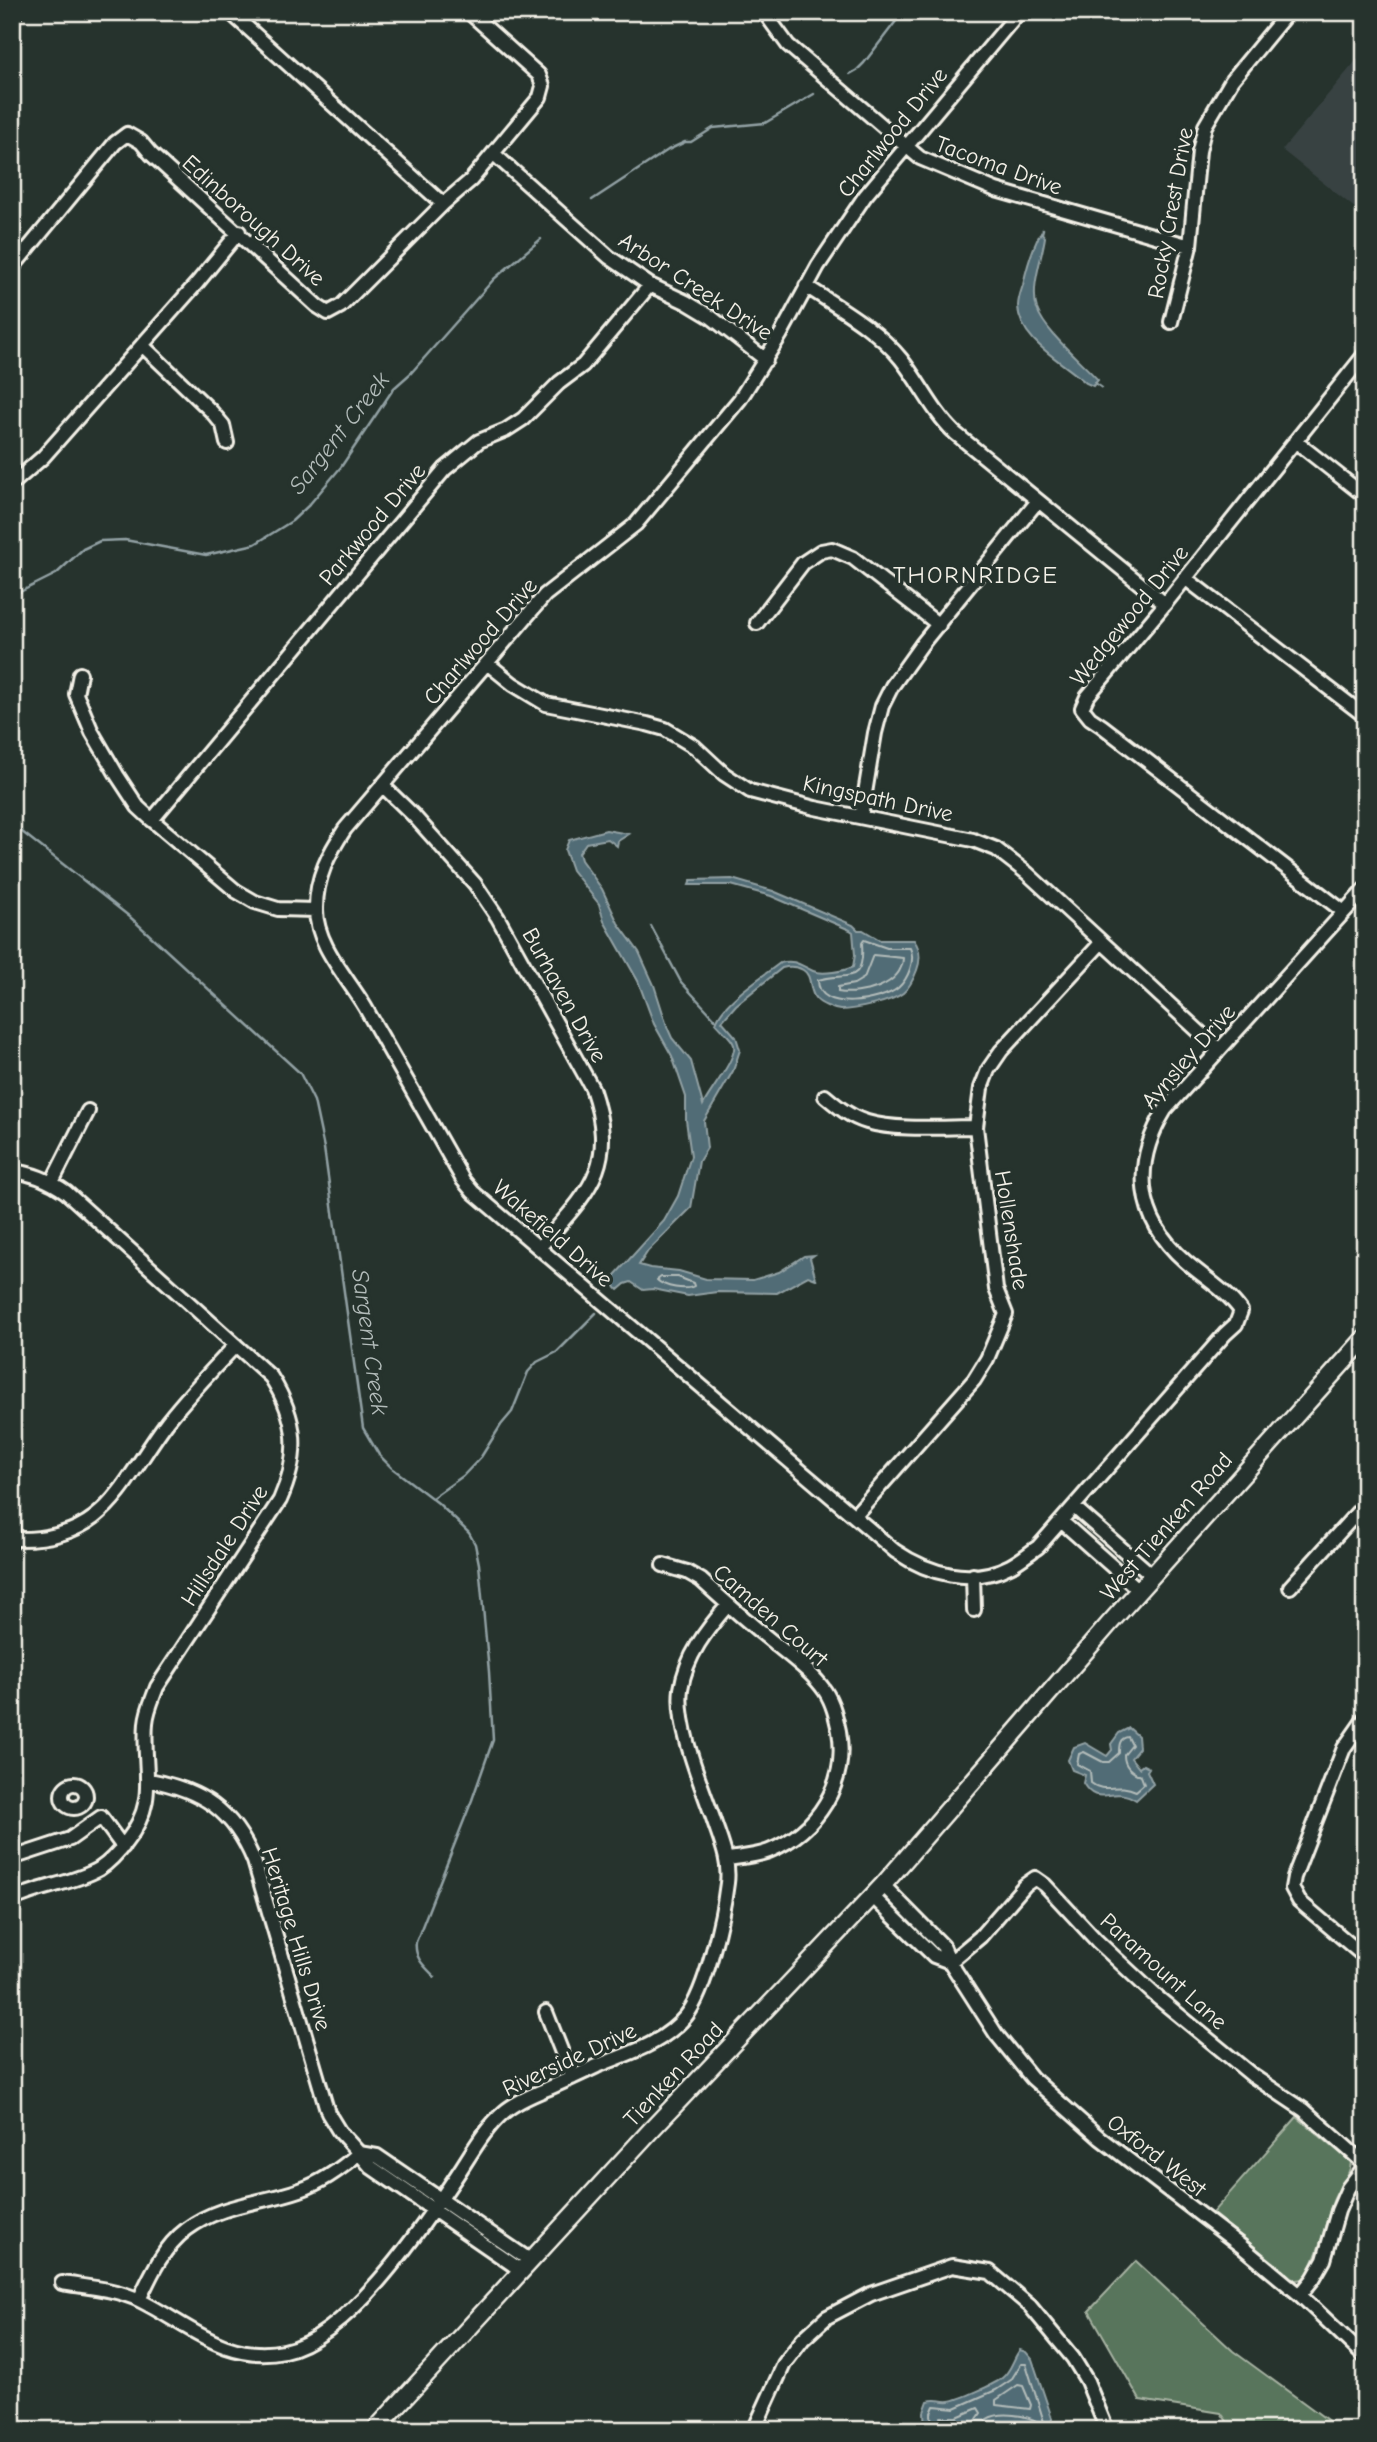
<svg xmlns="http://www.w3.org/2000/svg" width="1377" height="2442" viewBox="0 0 1377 2442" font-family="'Comic Neue',sans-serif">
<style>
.built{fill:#394343}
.green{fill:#58745b;stroke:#a6b2a2;stroke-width:2}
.water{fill:#516c76;stroke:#92a1a4;stroke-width:2}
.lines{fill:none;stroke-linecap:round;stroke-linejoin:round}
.shore{stroke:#b3bcba;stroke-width:2}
.stream{stroke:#92a1a4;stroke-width:2.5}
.minor-casing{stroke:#f4f1e8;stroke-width:18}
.tertiary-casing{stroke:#f4f1e8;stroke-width:21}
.minor{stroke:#26332d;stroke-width:12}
.tertiary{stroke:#26332d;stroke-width:16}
.labels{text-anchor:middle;stroke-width:7;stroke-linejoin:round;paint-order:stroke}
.street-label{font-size:23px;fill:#f4f1e8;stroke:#26332d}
.water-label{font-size:24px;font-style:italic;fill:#b3bcba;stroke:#26332d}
.neighbourhood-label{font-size:24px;letter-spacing:2px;fill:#f4f1e8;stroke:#26332d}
</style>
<rect width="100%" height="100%" fill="#26332d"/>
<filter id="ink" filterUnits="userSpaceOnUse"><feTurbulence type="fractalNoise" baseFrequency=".0143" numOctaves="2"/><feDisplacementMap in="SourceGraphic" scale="14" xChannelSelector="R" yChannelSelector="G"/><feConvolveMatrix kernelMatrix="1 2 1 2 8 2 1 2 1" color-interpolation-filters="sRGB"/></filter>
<g filter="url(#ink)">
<path class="built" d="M1365,50V216L1282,150Z"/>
<path class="green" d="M1297,2117L1351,2162C1350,2178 1338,2187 1333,2201C1324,2228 1319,2254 1305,2279L1296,2280L1212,2213Z
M1136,2261L1233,2351L1341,2430H1233L1221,2413L1140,2400L1089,2311Z"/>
<path class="water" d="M1041,232L1045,237C1042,259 1030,287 1037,309C1045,332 1082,362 1098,380L1093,386L1086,383C1064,362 1019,341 1018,306C1018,299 1021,291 1023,285C1027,266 1032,249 1041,232Z
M606,830L629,834L618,841L617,846L608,839L586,843L579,853L581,860L602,889L618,923L639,952L654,985L668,1029L672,1038L691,1061L703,1105C710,1091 737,1058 734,1045C732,1037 721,1030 716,1023C721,1003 763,976 780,963C795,959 800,965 813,971C822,975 844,971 853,967L855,955L853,932L850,930L771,896L731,885H689L691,880L732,879L773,891L853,925L858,930H863L880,940H914C921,950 921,959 917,970C914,978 909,988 903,993C892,1002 854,1010 840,1010C833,1009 820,1004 816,999C808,990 813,976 803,970C796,966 790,966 782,968L736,1005L722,1021L736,1037L740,1050L733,1071L704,1121L707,1148L699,1161L691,1208L648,1251L639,1265L650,1268L679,1271L706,1279L753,1280L779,1272L804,1256L814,1255L810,1258L816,1279L808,1276L777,1293L717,1292L688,1296L653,1289L643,1290L631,1282L625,1284L618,1290C614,1287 613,1280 615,1275L664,1221L678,1196L691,1156L686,1120V1097L672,1056L654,1024L638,981L604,921L599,904L572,870L565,850L569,840Z
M1129,1728L1138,1736L1139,1748L1131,1758L1139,1768L1143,1765L1149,1768L1147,1771L1153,1784L1136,1800C1112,1784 1098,1809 1083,1783L1085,1775L1072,1770L1068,1760L1074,1747L1085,1743L1107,1756L1112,1750L1111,1744L1119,1733Z
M1020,2350L1026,2352L1032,2359L1052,2418L1051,2426L1046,2429L998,2421L992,2424L990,2430H925L924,2412L928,2401C937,2398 942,2402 950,2401C958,2400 996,2384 1002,2378C1012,2370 1013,2358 1020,2350Z"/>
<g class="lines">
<path class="shore" d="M864,940L887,948H910C916,960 908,979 898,988C882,1001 818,1014 818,980C847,972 865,986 862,943Z
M873,955L903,958C902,986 861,996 838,992V987L854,984L864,978Z
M661,1277H678L693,1283L694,1286C686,1291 664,1287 657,1280Z
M1128,1737L1132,1745L1124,1755C1124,1767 1132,1772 1141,1776L1144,1784L1136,1791C1117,1782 1104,1794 1091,1783L1090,1771L1077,1764L1079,1754L1084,1752L1103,1762H1109L1119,1753C1119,1746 1119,1738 1128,1737Z
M1018,2385L1023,2386L1031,2405L1030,2409L996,2405V2400Z
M932,2430L931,2413L934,2406L955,2408L996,2390L1011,2380L1021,2364H1026L1044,2422L1040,2423C1027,2415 1001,2411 987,2419L983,2430
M941,2430V2417H957L978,2408L981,2413L975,2422L974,2430"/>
<path class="stream" d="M850,74L857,70L864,63L903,12
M592,200L668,150L685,142H691L713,128L765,123L814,94
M1042,233L1043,229
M1095,383L1102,388
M12,596L56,574L83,549L100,541L125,540L206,555L255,544L292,521L309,505L341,467L394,388L411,373L494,279L541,239
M12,824L130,917L300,1073L314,1101L324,1148L363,1428L379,1455L392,1468L438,1503L469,1533L475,1544L479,1564L489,1672L493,1740L472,1800L416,1942C414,1958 424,1966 435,1977
M651,926L681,982L716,1020
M432,1498L463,1476L481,1457L501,1425L512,1412L528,1372L537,1362L557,1352L596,1313"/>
<g class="minor-casing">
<path id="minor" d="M230,12L443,204
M764,12L788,45L920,158L996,190L1190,246
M1019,12L865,196L818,266L781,334L740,399L636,524L545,595L345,829C329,853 316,877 316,908C315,944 348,978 365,1007C398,1065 430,1122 463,1180L473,1192L895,1551C929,1574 971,1586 1010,1566C1020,1561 1029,1553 1038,1547L1225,1334L1236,1324L1241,1311C1227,1291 1203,1277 1185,1261C1136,1218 1132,1164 1165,1110L1365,889
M12,18L16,12
M494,154L609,257L650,285L686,302L711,317L766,360
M12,268L115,143L127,134L141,142L151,154L317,306L328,313L341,306L443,204L471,180L540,97L543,86L539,75L469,12
M806,286C839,308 876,328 901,359C920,383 933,412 955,433L1165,604
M1171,322L1190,246L1199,151L1205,126L1232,80L1288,12
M142,345L211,411L223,425L227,443
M1295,441L1365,496
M12,484L43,457L197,283L239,232
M1185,578L1365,716
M757,623L803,563L821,551L832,549L853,558L939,625
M487,663L513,684L546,704L647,724L665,729L695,747L724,774L750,791L815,808L973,840L996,849L1027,873L1219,1050
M80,674L76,694L92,732L117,775L138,807L152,820L236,891L255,902L278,909L315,910
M382,785L413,815L475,884L498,918L592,1088C619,1167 588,1192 539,1248
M861,817L875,733L882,706L892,686L922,644L1037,502
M152,820L445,469L479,441L506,430L523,419L559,383L583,365L650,285
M1344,912L1102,726L1090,718L1082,708L1087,697L1165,604L1365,354
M825,1096C838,1107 850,1117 867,1122C898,1131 943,1127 976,1127
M12,1171C33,1173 49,1180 66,1192L271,1377C298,1420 300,1454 280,1500L157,1687C153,1698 147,1710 146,1723C142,1771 160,1799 126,1842C118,1853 110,1862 99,1869C72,1884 40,1886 12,1900
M52,1182L88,1111
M1074,1507L1153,1576
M854,1516L974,1380L987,1359L1006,1314L996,1289L976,1127L981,1088L988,1070L1001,1051L1101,943
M1061,1521L1139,1590
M12,1522V1543
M14,1539C106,1542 120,1485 167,1422C188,1395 212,1370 236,1345
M663,1565L687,1572L701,1580C725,1602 749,1623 774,1643C792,1658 812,1672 825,1691C833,1703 836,1717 839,1731C848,1783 818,1831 769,1851C756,1856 741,1857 727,1859
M973,1575L974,1610
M1290,1587L1365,1504
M1365,1718L1344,1748L1294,1877L1292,1888L1299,1901L1365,1957
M62 1796a12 12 0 1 1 24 0a12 12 0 1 1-24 0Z
M12,1858L70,1839L101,1817L123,1847
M883,1885L943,1946L950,1962L996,2034L1032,2078L1100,2138L1241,2246L1300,2295L1365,2357
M872,1896L934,1956L950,1962
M950,1962L980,1937L1025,1885L1035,1878L1045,1885L1097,1941L1157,1997L1253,2076L1304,2110L1365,2164
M546,2012L572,2078
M522,2271L371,2167L359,2153L377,2156L531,2261
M62,2283C87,2287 116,2289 139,2300C188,2324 225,2363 284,2351C347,2338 419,2232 453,2181C469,2158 483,2130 504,2112C516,2102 532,2095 547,2089C563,2082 580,2074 597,2066C629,2053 663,2044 686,2016C706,1991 723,1916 727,1883C730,1860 720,1840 713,1818C701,1784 676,1725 681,1689C686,1656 707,1629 728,1605
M1300,2295L1313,2279L1324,2260L1338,2211L1348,2188L1365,2166
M139,2300C151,2274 164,2246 187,2229C220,2204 263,2203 300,2190C323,2182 341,2169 359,2153L339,2131L328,2113L254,1861C233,1810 202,1790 149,1780
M754,2430L784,2364L803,2339L827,2317L871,2294L952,2266L990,2272L1030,2306L1073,2358L1087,2381L1107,2430"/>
</g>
<g class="tertiary-casing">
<path id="tertiary" d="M375,2430L651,2130L883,1885L1109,1624L1365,1338"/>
</g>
<use href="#minor" class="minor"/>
<use href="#tertiary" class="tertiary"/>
</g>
</g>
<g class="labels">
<g class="street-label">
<text transform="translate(892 132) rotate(-51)" y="8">Charlwood Drive</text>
<text transform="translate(999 165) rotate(20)" y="8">Tacoma Drive</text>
<text transform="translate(1170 213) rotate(-80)" y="8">Rocky Crest Drive</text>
<text transform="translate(254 220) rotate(42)" y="8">Edinborough Drive</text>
<text transform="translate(696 286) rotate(33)" y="8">Arbor Creek Drive</text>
<text transform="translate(372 524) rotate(-50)" y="8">Parkwood Drive</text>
<text transform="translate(1129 615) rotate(-51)" y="8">Wedgewood Drive</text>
<text transform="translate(480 641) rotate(-49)" y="8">Charlwood Drive</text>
<text transform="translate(878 798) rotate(12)" y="8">Kingspath Drive</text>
<text transform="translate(565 995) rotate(61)" y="8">Burhaven Drive</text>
<text transform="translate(1188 1056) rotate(-49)" y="8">Aynsley Drive</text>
<text transform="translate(1012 1230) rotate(81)" y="8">Hollenshade</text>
<text transform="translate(553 1233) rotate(41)" y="8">Wakefield Drive</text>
<text transform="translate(1166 1526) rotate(-49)" y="8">West Tienken Road</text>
<text transform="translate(224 1545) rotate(-57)" y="8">Hillsdale Drive</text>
<text transform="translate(771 1615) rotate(41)" y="8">Camden Court</text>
<text transform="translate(297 1939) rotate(73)" y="8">Heritage Hills Drive</text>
<text transform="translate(1164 1971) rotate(42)" y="8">Paramount Lane</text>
<text transform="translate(569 2059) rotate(-25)" y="8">Riverside Drive</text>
<text transform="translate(673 2074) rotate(-47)" y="8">Tienken Road</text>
<text transform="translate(1157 2155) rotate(38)" y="8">Oxford West</text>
</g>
<g class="water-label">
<text transform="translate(339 433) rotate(-52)" y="8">Sargent Creek</text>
<text transform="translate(370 1342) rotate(82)" y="8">Sargent Creek</text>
</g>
<g class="neighbourhood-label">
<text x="976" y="583">THORNRIDGE</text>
</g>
</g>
<rect width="1377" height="2442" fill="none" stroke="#26332d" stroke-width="42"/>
<rect x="21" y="21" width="1335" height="2400" fill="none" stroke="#f4f1e8" stroke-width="2.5" filter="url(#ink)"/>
</svg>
